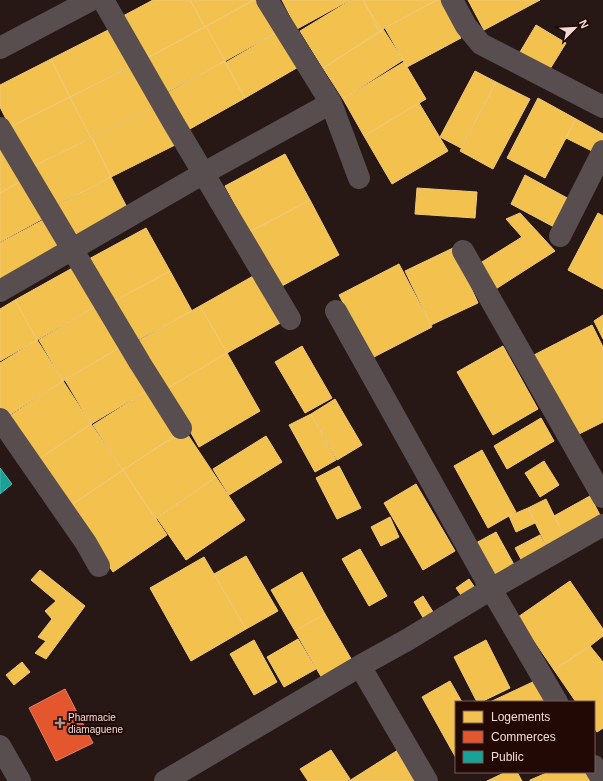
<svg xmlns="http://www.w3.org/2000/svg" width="603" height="781" viewBox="0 0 603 781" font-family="Helvetica,sans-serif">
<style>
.homes{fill:#f2c14e;stroke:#f1c977}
.shops{fill:#e4572e;stroke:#e87f61}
.public{fill:#17a398;stroke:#58b4ab}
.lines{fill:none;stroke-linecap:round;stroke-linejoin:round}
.minor{stroke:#584e50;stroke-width:22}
.poi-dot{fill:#aa9793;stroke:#230906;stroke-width:1.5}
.labels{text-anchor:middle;stroke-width:4;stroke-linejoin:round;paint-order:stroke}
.poi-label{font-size:10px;fill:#f0dbd7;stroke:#230906;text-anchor:start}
</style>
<rect width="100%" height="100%" fill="#271815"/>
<path class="homes" d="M153,0H190L205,27L146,59L123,16Z
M190,0H254L205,27Z
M254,0H262L279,31L225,61L206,26Z
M282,0H350L297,29Z
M351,0H363L382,31L323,68L300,31Z
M363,0H437L379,31Z
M437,0H440L461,38L407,67L385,28Z
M468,0H540L484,30Z
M536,25L566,43L550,69L520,52Z
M116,26L136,64L70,97L51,59Z
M206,26L225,61L165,93L147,58Z
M383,29L403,60L343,99L323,68Z
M279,31L300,66L245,98L225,63Z
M51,59L70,97L10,127L0,107V85Z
M225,61L245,98L188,130L167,93Z
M404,62L426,99L364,136L343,99Z
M137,64L157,105L91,138L70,97Z
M475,71L496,82L461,148L440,137Z
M496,82L530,99L493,169L460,151Z
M70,97L91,138L30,168L10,127Z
M538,98L576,119L545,178L507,158Z
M419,103L448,151L392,184L364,136Z
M158,105L177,144L111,177L92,138Z
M576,119L603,134V143L598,154L566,138Z
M92,138L111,177L50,208L30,168Z
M0,143L23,180L0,193Z
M285,154L310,200L250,232L225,186Z
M525,175L569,199L554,227L511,204Z
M111,177L130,213L70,243L52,208Z
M23,180L44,218L0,242V193Z
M417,188L477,192L475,218L415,214Z
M310,200L339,255L280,287L251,231Z
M520,213L555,251L491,292L477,265L522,237L506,219Z
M598,213L603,216V289L568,270Z
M45,219L63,252L0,286V243Z
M146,228L170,271L111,303L87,260Z
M453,248L478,303L431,325L405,271Z
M399,264L432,327L372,358L339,295Z
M76,266L98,305L37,340L15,300Z
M170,271L192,311L132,343L111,303Z
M255,275L282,322L227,353L200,306Z
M15,300L37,340L0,361V309Z
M98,305L122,346L63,381L39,340Z
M200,306L227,353L166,389L138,341Z
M603,315V339L594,321Z
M592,325L603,347V422L575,436L534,355Z
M37,340L63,381L6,417L0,408V363Z
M122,346L148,390L91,424L65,380Z
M302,346L332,398L305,413L275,362Z
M503,346L538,409L493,435L457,372Z
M227,353L260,411L199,447L166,389Z
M63,381L91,424L36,461L8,417Z
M148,390L177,435L123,470L93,425Z
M335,399L362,445L337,460L311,414Z
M311,414L336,460L315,472L289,425Z
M541,418L554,441L507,469L494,446Z
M91,424L123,470L67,508L36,461Z
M184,429L216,477L155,519L123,470Z
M266,436L282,462L229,495L213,469Z
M482,450L516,512L488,528L454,466Z
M544,461L559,485L540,497L525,473Z
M339,466L361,508L337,519L316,478Z
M123,470L167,535L113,572L68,507Z
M216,477L245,520L186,560L157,518Z
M416,484L455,551L423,570L384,503Z
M590,496L600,515L564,535L554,516Z
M546,499L566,540L548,549L528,508Z
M528,508L535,523L516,532L509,516Z
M390,517L399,537L381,546L371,527Z
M496,532L517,570L497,581L476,543Z
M540,535L549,552L524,565L515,548Z
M360,549L387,596L369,606L342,559Z
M246,556L278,611L246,629L214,574Z
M204,557L246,629L191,661L150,588Z
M40,570L85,606L46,659L35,653L46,641L38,637L52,619L45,611L56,601L31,580Z
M302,572L325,614L295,631L271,590Z
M469,579L476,589L463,598L456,588Z
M570,581L603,629V636L590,646L554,670L518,617Z
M423,596L435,615L425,621L414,602Z
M325,614L353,662L323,680L295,631Z
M298,639L316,669L284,687L267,657Z
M254,640L277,682L254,695L230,654Z
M486,640L510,688L481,702H477L454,657Z
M590,646L603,662V728L597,732L594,728V702H576L554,670Z
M22,662L30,672L14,685L6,675Z
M537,680L548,702H490Z
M450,681L462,702H456V758L422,697Z
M331,750L350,779L347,781H308L300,769Z
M398,750L418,781H349Z
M506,772H517L522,781H487Z
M549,772H590L594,781H530V780Z"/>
<path class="shops" d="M65,689L93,743L56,761L29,708Z"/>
<path class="public" d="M0,468L12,484L0,494Z"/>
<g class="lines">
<path class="minor" d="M103,0L173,122L290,319
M452,0L466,26L481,44L603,107
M0,48L91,0
M331,103L359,178
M0,128L140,363L181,428
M560,236L603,151
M463,251L603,497
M0,291L204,173L331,103L267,0
M336,311L491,589L557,702
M0,419L86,543L99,566
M360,666L427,781
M0,746L20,781
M594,766L603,781
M165,781L360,666L407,640L491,589L603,525"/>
</g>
<path class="poi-dot" d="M58 717h4v4h4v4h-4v4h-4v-4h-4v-4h4z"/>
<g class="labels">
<g class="poi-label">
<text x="68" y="721">Pharmacie<tspan x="68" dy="12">diamaguene</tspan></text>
</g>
</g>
<rect x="455" y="701" width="140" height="72" fill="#230906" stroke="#755d5a"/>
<rect x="463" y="711" width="20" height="12" fill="#f2c14e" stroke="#755d5a"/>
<text x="491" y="721" font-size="12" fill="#f0dbd7">Logements</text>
<rect x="463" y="731" width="20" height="12" fill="#e4572e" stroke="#755d5a"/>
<text x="491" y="741" font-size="12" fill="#f0dbd7">Commerces</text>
<rect x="463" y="751" width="20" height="12" fill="#17a398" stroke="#755d5a"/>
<text x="491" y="761" font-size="12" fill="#f0dbd7">Public</text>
<g transform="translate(575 28) rotate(66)" stroke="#230906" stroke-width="3" paint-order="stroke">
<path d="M0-3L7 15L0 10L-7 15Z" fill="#f0dbd7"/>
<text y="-6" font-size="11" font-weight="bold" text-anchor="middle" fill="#f0dbd7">N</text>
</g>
</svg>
